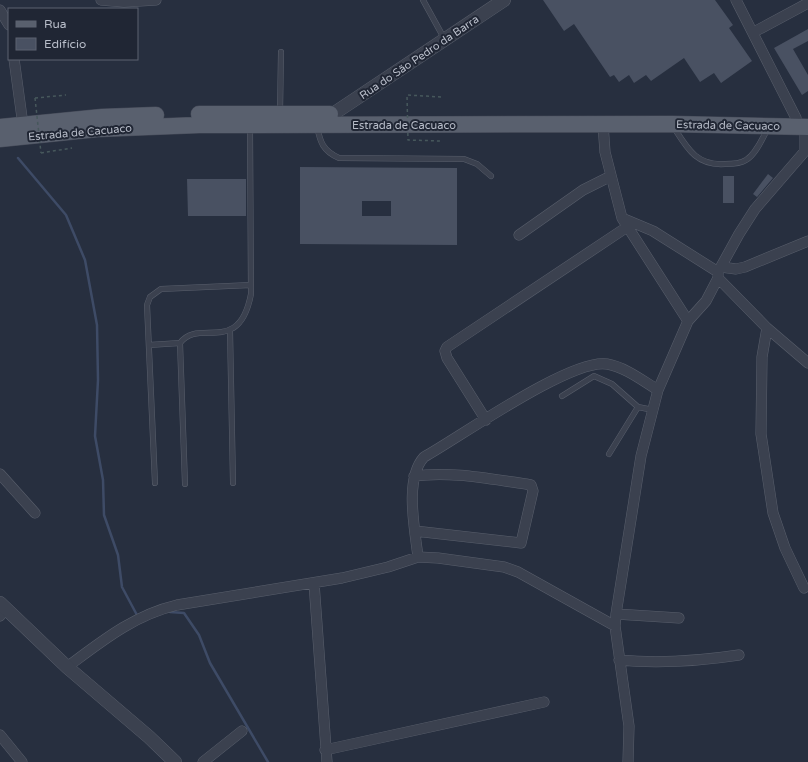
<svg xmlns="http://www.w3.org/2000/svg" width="808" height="762" viewBox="0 0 808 762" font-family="'Varela Round',sans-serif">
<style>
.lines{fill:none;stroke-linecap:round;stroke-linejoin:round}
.stream{stroke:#3e4b66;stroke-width:2.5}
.building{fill:#495162;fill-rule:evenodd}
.service-casing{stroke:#595f6c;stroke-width:6}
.minor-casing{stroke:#595f6c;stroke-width:11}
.tertiary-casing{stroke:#595f6c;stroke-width:14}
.primary-casing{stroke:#454a58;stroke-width:17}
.path{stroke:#47585c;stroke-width:1.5;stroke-dasharray:3 3;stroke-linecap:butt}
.service{stroke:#3b414f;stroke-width:5}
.minor{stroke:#3b414f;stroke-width:10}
.tertiary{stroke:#3b414f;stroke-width:13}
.primary{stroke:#59606e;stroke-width:16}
.path-bridge{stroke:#47585c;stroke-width:1.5;stroke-dasharray:3 3;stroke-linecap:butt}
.labels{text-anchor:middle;stroke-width:4;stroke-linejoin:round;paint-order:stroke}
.street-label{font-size:11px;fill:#b8bdc9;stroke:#202634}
</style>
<rect width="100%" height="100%" fill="#272f3f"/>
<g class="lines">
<path class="stream" d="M18,158L66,215L85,260L97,325L98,380L95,436L103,480L104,515L118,555L122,587L138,617
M170,612L184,613L199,635L210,663L268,762"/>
</g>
<path class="building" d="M543,0H715L733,25L729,28L752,61L721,83L714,73L700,82L684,58L651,81L646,75L634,83L629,75L619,82L614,75L610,77L574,24L564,31Z
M808,29V41L793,49L808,75V91L802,95L774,48Z
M300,167L457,168V245L300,244ZM362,201H391V216H362Z
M768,174L773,178L757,197L753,194Z
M723,176H734V203H723Z
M187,179H246V216H188Z"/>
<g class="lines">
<g class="service-casing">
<path id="service" d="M423,0L445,40
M280,113L281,52
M317,126C320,142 323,151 339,158L464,159L477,164L491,176
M673,126C687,148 696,166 725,164C732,164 740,164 746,160C756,154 762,139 767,130
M230,330L233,483
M149,345L180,343
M562,396L594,376L612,384L638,407L653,410
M609,454L638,407
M155,483L147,305L150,297L161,289L251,285
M185,484L180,343C199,317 239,357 251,294L250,127"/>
</g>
<g class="minor-casing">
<path id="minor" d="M101,0L124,2L156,0
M736,0L796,118
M0,10L9,25
M754,32L808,3
M14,59L23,125
M603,124L605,152L622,218L688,321
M622,218L653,231L718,272
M519,235L583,190L611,176
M721,267L736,269L745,267L808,241
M718,278L767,328L808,363
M767,328L762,357L761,434L773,513L785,548L804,588
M486,420L447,358L445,351L447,347L627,227
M0,474L35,513
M414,476C452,471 489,479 526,484L531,485L533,491L521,543L415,531
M418,557C415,530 404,479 424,457C460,437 571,358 607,364C625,367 643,381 658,390
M314,583L327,762
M616,614L679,618
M0,616L6,608
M619,660C660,664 699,661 739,655
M67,667C102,641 134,615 177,605L342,578L388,567L418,557L438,558L504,567L518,572L615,626
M0,735L22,762
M325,750L544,702
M203,762L242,731
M628,762L629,726L615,626L616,614L641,456L658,390L688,321L706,301L718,278V272L739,234L755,209L805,151V127"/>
</g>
<g class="tertiary-casing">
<path id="tertiary" d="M333,114L504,0
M0,603L67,667L149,737L175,762"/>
</g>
<g class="primary-casing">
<path id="primary" d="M199,114H330
M0,127L102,117L156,115
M0,139L97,129L199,125L672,124L808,127"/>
</g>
<path class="path" d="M35,98L66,95
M41,153L72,148"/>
<use href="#service" class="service"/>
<use href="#minor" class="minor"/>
<use href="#tertiary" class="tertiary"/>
<use href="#primary" class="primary"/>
<path class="path-bridge" d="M441,97L407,95L408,140L441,141
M35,98L41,153"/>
</g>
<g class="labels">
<g class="street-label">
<text transform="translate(419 57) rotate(-34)" y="4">Rua do São Pedro da Barra</text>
<text x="404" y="129">Estrada de Cacuaco</text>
<text transform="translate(728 125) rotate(1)" y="4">Estrada de Cacuaco</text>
<text transform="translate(80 132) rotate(-5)" y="4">Estrada de Cacuaco</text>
</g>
</g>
<rect x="8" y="8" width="130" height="52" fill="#202634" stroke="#5d6270"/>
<rect x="16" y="21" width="20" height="6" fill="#59606e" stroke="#5d6270"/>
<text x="44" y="28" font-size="12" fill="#b8bdc9">Rua</text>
<rect x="16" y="38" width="20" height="12" fill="#495162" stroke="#5d6270"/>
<text x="44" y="48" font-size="12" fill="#b8bdc9">Edifício</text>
</svg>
